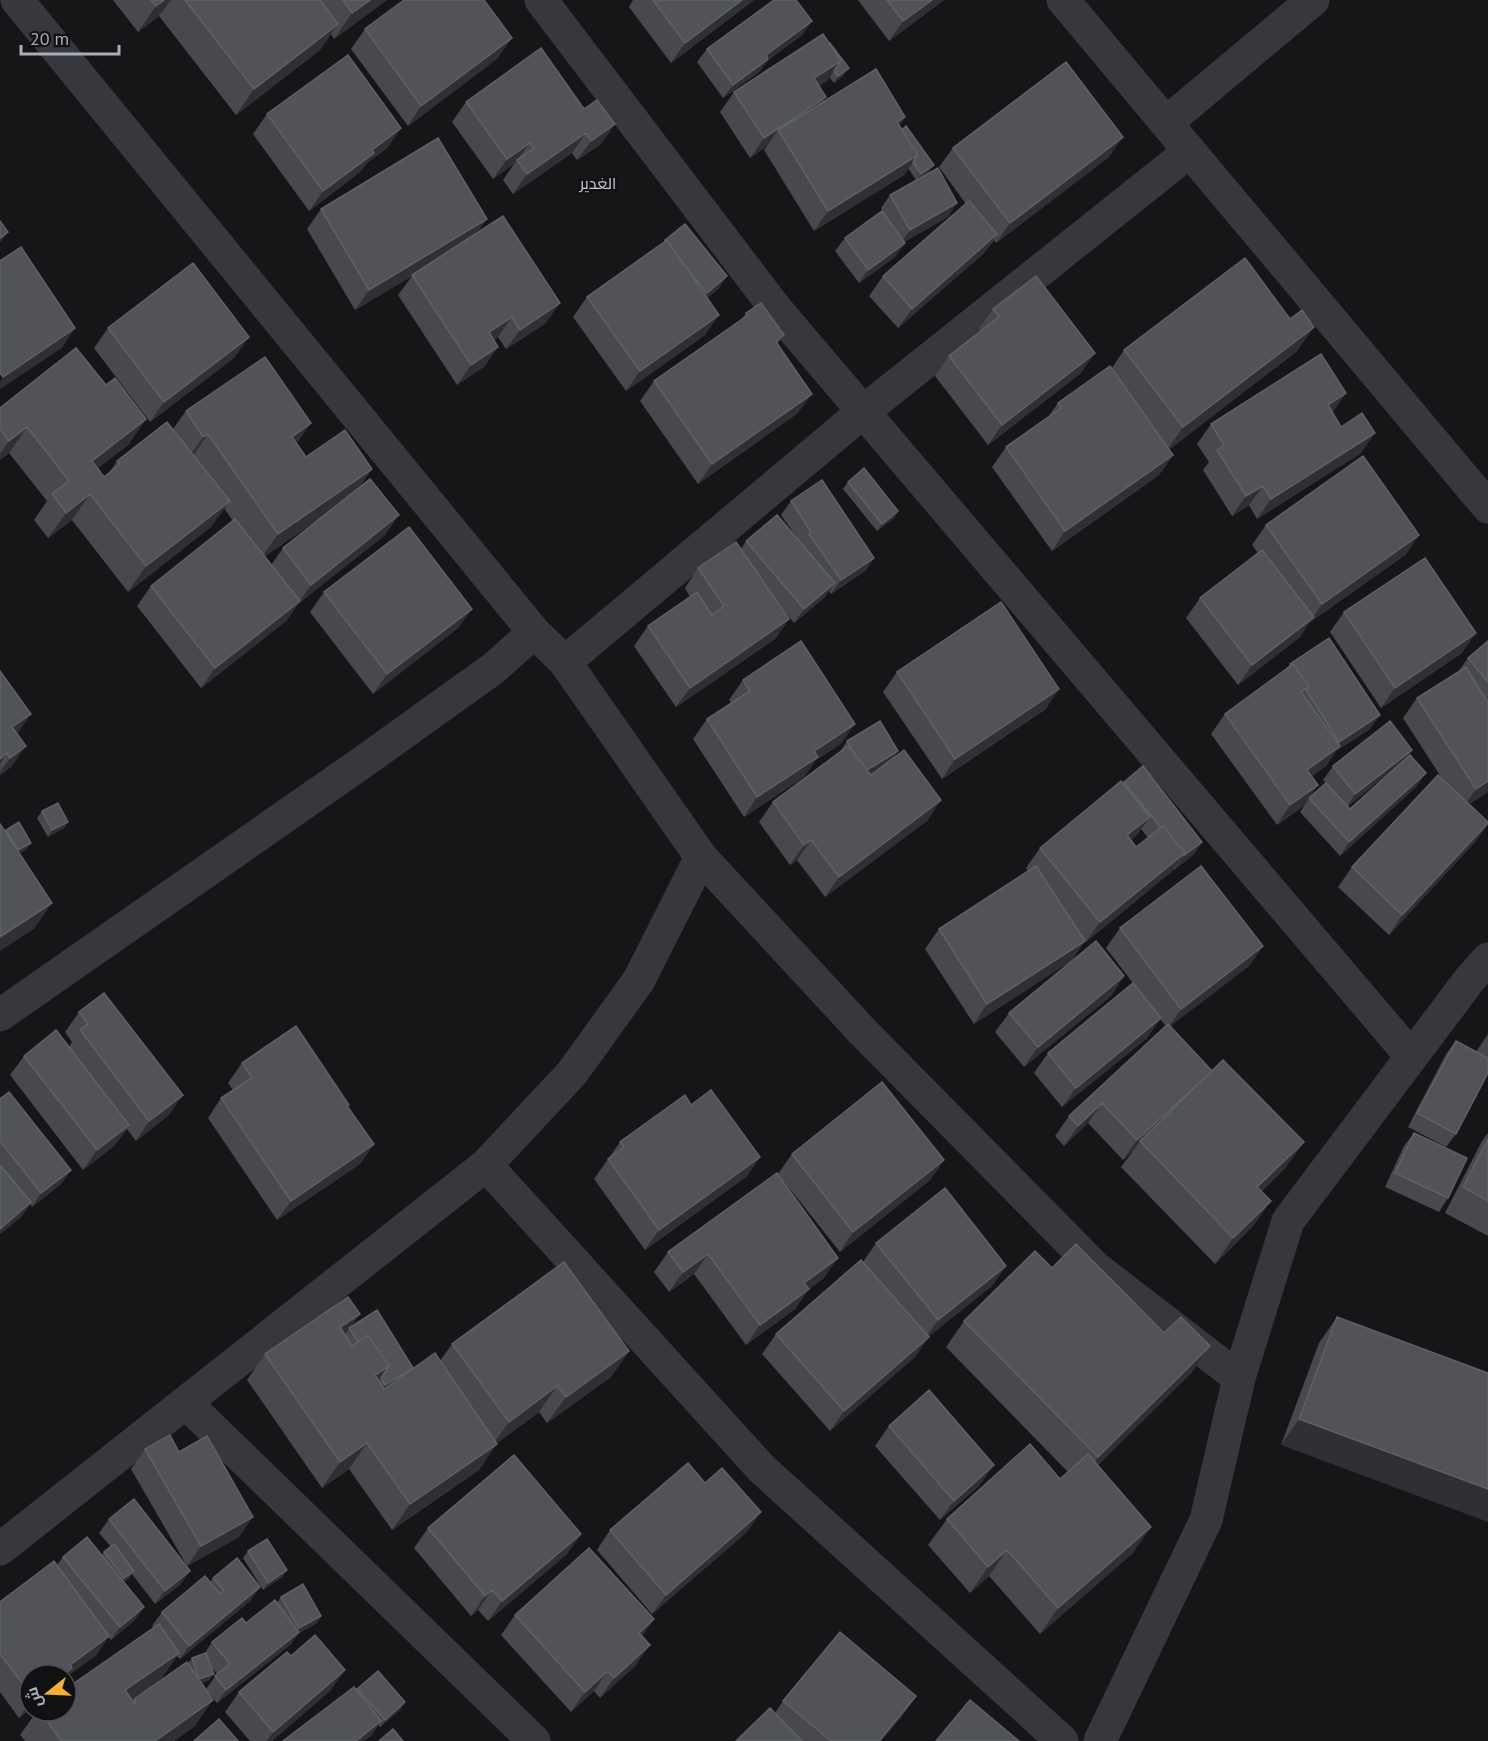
<svg xmlns="http://www.w3.org/2000/svg" width="1488" height="1741" viewBox="0 0 1488 1741" font-family="'PT Sans',Cairo,sans-serif">
<style>
.lines{fill:none;stroke-linecap:round;stroke-linejoin:round}
.street{stroke:#37383d;stroke-width:33}
.wall{fill:#47494d;fill-rule:evenodd}
.shaded-wall{fill:#2f3033}
.building{fill:#525359;stroke:#5f6168;stroke-width:1.5}
.labels{text-anchor:middle;stroke-width:5;stroke-linejoin:round;paint-order:stroke}
.neighbourhood-label{font-size:16px;fill:#c9ccd4;stroke:#111113}
</style>
<rect width="100%" height="100%" fill="#161618"/>
<g class="lines">
<path class="street" d="M17,0L534,632L565,662L701,857L863,1032L1096,1268L1239,1378
M541,0L776,309L1411,1056
M1063,0L1488,507
M1166,123L1313,0
M565,662L864,411L1190,151
M0,1015L363,762L494,668L534,632
M486,1165L761,1468L1062,1741
M186,1403L534,1741
M0,1549L486,1165L572,1073L639,980L701,857
M1100,1741L1206,1520L1239,1378L1288,1221L1470,979L1488,959"/>
</g>
<path class="wall" d="M113,0H387L334,39L331,34L320,50L236,115L159,16L138,32Z
M633,0H754L671,63L629,7Z
M858,0H944L889,41Z
M812,21L802,35L768,60L759,72L723,98L697,62L707,49Z
M365,29L498,58L408,126L351,49Z
M823,34L844,75L834,83L829,77L827,81L819,86L822,103L905,117L899,126L929,172L920,178L948,217L904,242L905,243L895,257L859,283L835,251L845,238L883,213L881,208L890,195L916,180L908,168L904,175L814,231L764,150L767,146L750,158L720,112L734,92Z
M466,102L584,109L615,124L601,144L577,160L572,153L513,194L503,180L514,164L493,179L452,122Z
M267,114L401,128L387,148L367,163L360,172L309,211L253,134Z
M953,148L1109,157L996,243L994,240L983,254L898,328L869,296L883,276L966,204L939,167Z
M321,209L487,219L477,232L546,323L506,349L498,337L494,340L485,366L457,385L398,295L412,276L355,310L307,229Z
M665,240L727,276L718,289L707,298L705,335L626,391L573,317L587,297L663,243Z
M993,309L1081,373L988,445L935,376L949,356L981,331L979,329Z
M746,313L778,345L798,413L698,484L640,401L654,381L742,319Z
M1290,319L1314,327L1296,352L1169,449L1173,455L1159,475L1052,551L992,467L1006,447L1048,417L1058,403L1112,368L1124,350Z
M108,328L235,357L150,422L94,348Z
M106,385L146,419L128,445L98,468L104,477L109,473L117,461L173,429L186,411L297,444L306,457L372,469L357,490L385,535L298,604L286,621L201,688L137,606L151,586L233,521L224,508L211,527L128,592L72,520L48,538L34,520L47,501L9,453L0,460V408ZM329,512L283,548L271,565L265,556Z
M1346,393L1332,413L1341,427L1361,453L1257,519L1249,505L1232,516L1203,470L1209,462L1197,444L1211,424Z
M848,482L898,511L894,518L877,531L843,489Z
M791,501L874,558L865,571L831,594L829,591L825,597L794,623L779,605L789,619L775,639L676,707L634,646L648,626L690,597L685,588L698,568L741,549L746,541L800,542L781,515Z
M1266,525L1419,535L1405,555L1309,623L1300,637L1238,685L1186,618L1200,598L1258,553L1252,545Z
M324,592L472,609L458,628L373,694L310,612Z
M1344,612L1462,653L1381,708L1330,632Z
M1488,641V792L1469,804L1488,824L1475,842L1389,935L1338,887L1352,867L1443,780L1403,718L1417,698L1458,672L1468,658Z
M1290,664L1370,729L1336,751L1326,766L1312,776L1309,798L1328,785L1323,780L1333,766L1412,750L1406,759L1426,773L1416,787L1340,856L1300,812L1305,805L1277,825L1211,734L1225,714L1286,670ZM1389,773L1350,809L1347,807Z
M0,671L17,734L12,766L0,775Z
M897,672L1046,709L942,779L883,692Z
M743,680L841,744L816,760L804,777L744,817L693,739L707,719L731,703L729,700Z
M847,741L894,758L928,820L825,897L797,860L790,865L759,822L773,802L839,753Z
M1124,782L1202,842L1193,855L1174,870L1173,869L1171,872L1086,942L1081,936L1085,941L1071,961L974,1024L925,949L939,929L1028,871L1026,868L1040,848ZM1141,829L1148,838L1136,847L1131,840L1136,836Z
M42,811L68,822L64,828L48,837L37,818Z
M1120,928L1263,946L1249,966L1170,1026L1212,1071L1304,1142L1285,1168L1261,1192L1271,1201L1252,1227L1215,1264L1121,1167L1133,1151L1123,1160L1088,1123L1064,1146L1055,1136L1069,1116L1166,1026L1160,1019L1147,1038L1062,1107L1034,1073L1048,1053L1133,983L1106,948Z
M1124,976L1111,996L1024,1067L995,1032L1009,1013Z
M79,1012L169,1115L136,1141L127,1129L115,1145L83,1170L10,1075L24,1056L69,1047L72,1042L65,1032Z
M1488,1034V1073L1456,1134L1446,1147L1408,1127L1446,1054L1456,1041L1476,1052Z
M242,1063L374,1144L360,1164L277,1220L208,1118L221,1098L233,1090L228,1083Z
M0,1099L71,1170L61,1184L32,1207L30,1204L22,1216L0,1234Z
M1414,1133L1448,1198L1439,1212L1385,1187L1404,1146Z
M1488,1133V1236L1445,1213L1482,1141Z
M620,1142L760,1157L746,1177L645,1250L594,1179Z
M792,1154L944,1160L930,1180L840,1252L778,1174Z
M777,1173L824,1278L808,1290L795,1309L746,1345L694,1274L669,1292L654,1272L668,1252Z
M876,1243L1006,1266L992,1286L929,1336L915,1357L830,1431L762,1354L776,1334L863,1262Z
M1052,1268L1164,1333L1210,1346L1192,1372L1097,1466L1133,1553L1040,1634L989,1576L970,1593L928,1545L947,1519L1060,1479L1068,1472L946,1347L964,1321Z
M1337,1317L1488,1373L1281,1445L1319,1343Z
M350,1328L412,1370L440,1361L452,1344L629,1351L611,1377L547,1423L539,1412L497,1443L479,1470L392,1530L349,1469L322,1488L247,1380L265,1354Z
M889,1426L980,1485L940,1520L875,1446Z
M145,1449L179,1452L239,1537L187,1566L131,1469Z
M705,1483L747,1532L652,1614L597,1550L610,1530Z
M109,1519L181,1584L155,1604L132,1574L129,1578L124,1582L135,1620L111,1640L108,1637L96,1656L30,1675V1709L19,1718L0,1692V1602L57,1565L63,1557L102,1555L104,1552L111,1547L99,1533Z
M428,1528L581,1534L567,1554L488,1621L478,1610L471,1616L414,1548Z
M248,1551L287,1570L282,1577L263,1590L243,1558Z
M213,1578L260,1587L250,1601L180,1659L177,1656L161,1679L132,1699L133,1701L134,1699L188,1663L192,1658L205,1653L212,1642L246,1623L277,1603L281,1597L321,1616L317,1623L299,1633L290,1645L217,1703L209,1693L195,1726L174,1741H25L20,1735L37,1711H66L154,1628L152,1626L162,1612L210,1582ZM211,1666L217,1674L206,1689L202,1683L209,1680Z
M515,1615L654,1619L642,1636L636,1665L600,1698L594,1691L571,1712L501,1635Z
M291,1656L331,1690L272,1741H250L225,1712L239,1692Z
M357,1689L401,1709L380,1727L378,1725L372,1735L363,1741H283Z
M916,1696L902,1716L881,1741H736L775,1713L783,1701Z"/>
<path class="shaded-wall" d="M164,0H171L159,16L138,32L156,6Z
M370,0H387L334,39L352,13Z
M742,0H754L671,63L685,43Z
M932,0H944L889,41L903,21Z
M812,21L802,35L768,60L759,72L723,98L733,85L766,55Z
M338,24L320,50L236,115L254,89Z
M512,38L498,58L408,126L421,106Z
M841,61L827,81L800,98L814,78Z
M849,68L844,75L834,83L838,76Z
M826,97L812,117L778,130L767,146L750,158L764,138Z
M905,117L891,137L897,122Z
M615,124L601,144L577,160L591,141Z
M401,128L387,148L367,163L360,172L309,211L323,191L372,150Z
M586,133L572,153L513,194L527,174Z
M1123,137L1109,157L996,243L1010,223Z
M530,143L514,164L493,179L507,159Z
M918,155L904,175L814,231L828,211Z
M934,165L929,172L916,180L921,174Z
M957,203L948,217L900,244L910,230Z
M487,219L473,239L355,310L369,290Z
M8,232L0,243V238Z
M997,234L983,254L898,328L912,309Z
M905,243L895,257L859,283L868,270Z
M727,276L718,289L697,306L707,293Z
M560,303L546,323L506,349L520,330Z
M719,315L705,335L626,391L640,371Z
M512,317L498,337L475,352L489,332Z
M1314,327L1296,352L1165,453L1183,427Z
M75,328L62,348L0,389V381L3,377Z
M784,335L770,355L776,342Z
M249,337L235,357L150,422L164,402Z
M498,347L485,366L457,385L471,365Z
M1095,353L1081,373L988,445L1002,425Z
M1346,393L1332,413L1328,405Z
M812,394L798,413L698,484L712,464Z
M146,419L128,445L74,487L92,461Z
M311,423L293,449L292,437Z
M27,427L9,453L0,460V454L9,441Z
M1375,433L1361,453L1257,519L1271,499Z
M208,434L190,460L185,463L203,437Z
M1173,455L1159,475L1052,551L1065,531Z
M372,469L353,495L260,560L278,534Z
M1263,486L1249,505L1232,516L1246,496Z
M90,494L72,520L48,538L66,513Z
M230,501L211,527L128,592L146,566Z
M898,511L894,518L877,531L882,524Z
M399,515L385,535L298,604L286,621L201,688L215,668L299,602L311,585Z
M1419,535L1405,555L1309,623L1300,637L1238,685L1252,665L1313,618L1322,604Z
M874,558L865,571L831,594L841,580Z
M835,583L825,597L794,623L804,609Z
M472,609L458,628L373,694L387,674Z
M789,619L775,639L676,707L690,688Z
M1476,633L1462,653L1381,708L1395,688Z
M1059,689L1046,709L942,779L955,759Z
M31,714L17,734L12,727Z
M1380,715L1370,729L1336,751L1326,766L1293,790L1307,770L1333,751L1339,742Z
M855,724L841,744L816,760L804,777L744,817L757,797L814,751Z
M26,746L12,766L0,775V772L10,758Z
M1412,750L1402,763L1346,808L1355,794Z
M898,751L889,765L856,785L865,771Z
M7,753L0,764V759Z
M1426,773L1416,787L1340,856L1349,842Z
M1488,781V792L1462,809L1476,789Z
M1318,785L1305,805L1277,825L1290,805Z
M941,800L928,820L825,897L839,877Z
M1150,817L1136,836L1113,855L1127,835Z
M68,822L64,828L48,837L52,830Z
M1488,823L1475,842L1389,935L1402,915Z
M811,840L797,860L790,865L804,845Z
M1202,842L1193,855L1174,870L1183,856Z
M31,843L26,850L13,857L18,850Z
M1185,853L1171,872L1086,942L1100,922Z
M52,903L34,929L0,951V937Z
M1085,941L1071,961L974,1024L987,1004Z
M1263,946L1249,966L1168,1028L1181,1009Z
M1124,976L1111,996L1024,1067L1038,1047Z
M1161,1018L1147,1038L1062,1107L1076,1088Z
M1212,1071L1140,1141L1133,1151L1123,1160L1137,1140Z
M183,1095L169,1115L136,1141L149,1121Z
M1102,1103L1088,1123L1064,1146L1078,1126Z
M129,1125L115,1145L83,1170L97,1150Z
M1304,1142L1285,1168L1239,1213L1257,1187Z
M374,1144L360,1164L277,1220L291,1201Z
M760,1157L746,1177L645,1250L659,1230Z
M944,1160L930,1180L840,1252L853,1232Z
M71,1170L61,1184L32,1207L41,1193Z
M1271,1201L1252,1227L1215,1264L1233,1238Z
M31,1202L22,1216L0,1234V1229Z
M708,1254L694,1274L669,1292L683,1272Z
M838,1258L824,1278L808,1290L795,1309L746,1345L760,1325L804,1283Z
M1006,1266L992,1286L924,1340L938,1320Z
M360,1314L349,1329L341,1340L340,1327Z
M929,1337L915,1357L830,1431L844,1411Z
M1210,1346L1192,1372L1080,1483L1098,1457Z
M629,1351L611,1377L547,1423L566,1397Z
M389,1366L371,1392L375,1375Z
M413,1368L404,1381L376,1399L385,1385Z
M557,1386L539,1412L491,1447L509,1422Z
M1299,1419L1488,1489V1522L1281,1445Z
M367,1443L349,1469L322,1488L340,1462Z
M497,1444L479,1470L392,1530L410,1504Z
M994,1465L980,1485L940,1520L954,1501Z
M761,1512L747,1532L652,1614L666,1595Z
M253,1517L239,1537L187,1566L201,1546Z
M1151,1527L1133,1553L1040,1634L1058,1608Z
M581,1534L567,1554L488,1621L502,1601Z
M1007,1550L989,1576L970,1593L988,1567Z
M287,1570L282,1577L263,1590L268,1583Z
M134,1571L129,1578L119,1585L124,1578Z
M190,1571L181,1584L155,1604L165,1591Z
M260,1587L250,1601L180,1659L189,1646Z
M492,1590L478,1610L471,1616L485,1596Z
M144,1607L135,1620L111,1640L120,1627Z
M321,1616L317,1623L299,1633L290,1645L217,1703L226,1690L295,1635L299,1628Z
M654,1619L640,1639L639,1633Z
M109,1636L96,1656L66,1677V1675H63L70,1665Z
M650,1645L636,1665L600,1698L614,1678Z
M179,1653L161,1679L107,1716L125,1690Z
M345,1670L331,1690L272,1741H267L273,1732Z
M608,1671L594,1691L571,1712L585,1692Z
M214,1674L209,1680L194,1686L199,1679Z
M916,1696L902,1716L881,1741H879Z
M213,1700L195,1726L174,1741H155Z
M30,1702V1709L19,1718Z
M405,1702L401,1709L380,1727L385,1720Z
M381,1721L372,1735L363,1741H356Z"/>
<path class="building" d="M151,0H164L156,6Z
M185,0H320L338,24L254,89Z
M343,0H370L352,13Z
M404,0H484L512,38L421,106L365,29Z
M653,0H742L685,43Z
M774,0H796L812,21L766,55L768,59L733,85L707,49Z
M887,0H932L903,21Z
M823,34L841,61L814,78L826,97L764,138L734,92Z
M829,42L849,68L838,76L834,71L841,61Z
M541,48L584,109L597,100L615,124L591,141L586,133L527,174L517,160L534,148L530,143L507,159L466,102Z
M348,55L401,128L372,150L374,153L323,191L267,114Z
M1066,62L1123,137L1010,223L953,148Z
M876,69L905,117L897,122L918,155L828,211L778,130Z
M906,126L934,165L921,174L913,162L918,155L902,130Z
M438,138L487,219L369,290L321,209Z
M938,168L957,203L910,230L890,195Z
M969,201L997,234L912,309L883,276Z
M882,211L905,243L868,270L845,238Z
M503,216L560,303L520,330L512,317L489,332L498,347L471,365L412,275Z
M0,221L8,232L0,238Z
M685,224L727,276L707,293L681,261L667,240L665,241V240Z
M667,240L719,315L640,371L587,297Z
M21,247L75,328L3,377L0,373V261Z
M1245,258L1290,319L1302,310L1314,327L1183,427L1124,350Z
M193,263L249,337L164,402L108,328Z
M1036,276L1095,353L1002,425L949,356L999,317L993,309Z
M761,303L784,335L776,342L812,394L712,464L654,381L748,315L746,313Z
M76,348L106,385L115,378L146,419L92,461L104,477L120,464L117,461L167,422L230,501L146,566L90,494L66,513L52,494L69,481L27,427L9,441L0,429V408Z
M1321,354L1346,393L1328,405L1341,427L1362,413L1375,433L1271,499L1263,486L1246,496L1217,450L1224,445L1211,424Z
M265,357L311,423L292,437L306,457L345,430L372,469L278,534L208,434L203,437L186,411Z
M1110,366L1173,455L1065,531L1006,447L1061,408L1058,403Z
M1363,456L1419,535L1322,604L1266,525Z
M864,468L898,511L882,524L848,482Z
M370,479L399,515L311,585L283,548Z
M822,480L874,558L841,580L809,534L811,532L791,501Z
M777,515L835,583L804,609L746,541Z
M235,519L300,601L215,668L151,586Z
M409,527L472,609L387,674L324,592Z
M736,542L789,619L690,688L648,626L697,592L712,615L724,606L698,568Z
M1262,550L1314,617L1252,665L1200,598Z
M1425,558L1476,633L1395,688L1344,612Z
M1001,602L1059,689L955,759L897,672Z
M1329,638L1380,715L1339,742L1306,690L1309,686L1293,664L1291,666L1290,664Z
M801,641L855,724L814,751L818,757L757,797L707,719L750,691L743,680Z
M1488,641V682L1468,658Z
M1293,664L1309,686L1301,692L1340,746L1307,770L1318,785L1290,805L1225,714Z
M1466,667L1488,703V781L1476,789L1417,698Z
M0,671L31,714L12,727L26,746L10,758L7,753L0,759Z
M880,721L898,751L867,770L857,757L847,741Z
M1390,721L1412,750L1355,794L1333,766Z
M848,746L871,775L904,750L941,800L839,877L811,840L804,845L773,802Z
M1410,755L1426,773L1349,842L1309,798L1326,783L1350,809Z
M1143,766L1202,842L1183,856L1185,853L1163,826L1161,828L1124,782Z
M1438,775L1488,822V823L1402,915L1352,867Z
M1121,781L1150,817L1127,835L1136,847L1163,826L1185,853L1100,922L1040,848Z
M58,803L68,822L52,830L42,811Z
M19,822L31,843L18,850L6,830Z
M0,824L52,903L0,937Z
M1036,866L1085,941L987,1004L939,929Z
M1201,866L1263,946L1181,1009L1120,928Z
M1096,941L1124,976L1038,1047L1009,1013Z
M1133,983L1161,1018L1076,1088L1048,1053Z
M104,993L183,1095L149,1121L80,1030L88,1024L79,1012Z
M1168,1024L1212,1071L1137,1140L1102,1103L1078,1126L1069,1116Z
M296,1026L349,1105L347,1106L374,1144L291,1201L221,1098L252,1078L242,1063Z
M56,1030L129,1125L97,1150L24,1056Z
M1456,1041L1488,1058V1073L1456,1134L1417,1113Z
M1223,1060L1304,1142L1257,1187L1271,1201L1233,1238L1140,1141Z
M882,1082L944,1160L853,1232L792,1154Z
M711,1090L760,1157L659,1230L608,1159L624,1147L620,1142L685,1095L691,1105Z
M9,1092L71,1170L41,1193L0,1141V1099Z
M1414,1133L1467,1158L1448,1198L1395,1173Z
M1488,1139V1201L1463,1187Z
M0,1165L31,1202L0,1229Z
M777,1173L838,1258L804,1283L809,1289L760,1325L708,1254L683,1272L668,1252Z
M945,1188L1006,1266L938,1320L876,1243Z
M1076,1244L1164,1333L1181,1317L1210,1346L1098,1457L964,1321L1035,1251L1052,1268Z
M861,1260L929,1337L844,1411L776,1334Z
M564,1262L629,1351L566,1397L557,1386L509,1422L452,1344Z
M348,1297L360,1314L340,1327L352,1346L368,1335L389,1366L375,1375L384,1389L435,1353L497,1444L410,1504L367,1443L340,1462L265,1354Z
M377,1310L413,1368L385,1385L381,1378L389,1366L368,1335L358,1342L349,1328Z
M1337,1317L1488,1373V1489L1299,1419Z
M929,1390L994,1465L954,1501L889,1426Z
M170,1435L179,1452L207,1436L253,1517L201,1546L145,1449Z
M1030,1444L1060,1479L1088,1454L1151,1527L1058,1608L1007,1550L988,1567L947,1519Z
M514,1455L581,1534L502,1601L492,1590L485,1596L428,1528Z
M688,1463L705,1483L722,1468L761,1512L666,1595L610,1530Z
M134,1499L190,1571L165,1591L109,1519Z
M87,1537L144,1607L120,1627L63,1557Z
M267,1539L287,1570L268,1583L248,1551Z
M114,1544L134,1571L124,1578L104,1552Z
M589,1548L654,1619L639,1633L650,1645L614,1678L608,1671L585,1692L515,1615Z
M237,1558L260,1587L189,1646L162,1612L205,1576L220,1594L224,1591L213,1578Z
M54,1561L109,1636L70,1665L72,1668L63,1675H30V1694L0,1654V1602Z
M303,1584L321,1616L299,1628L281,1597Z
M275,1600L299,1632L226,1690L215,1676L230,1664L212,1642L242,1618L246,1623Z
M159,1624L179,1653L125,1690L134,1703L136,1701L134,1699L187,1662L213,1700L155,1741H61L40,1711H66V1689Z
M840,1632L916,1696L879,1741H831L783,1701Z
M315,1635L345,1670L273,1732L239,1692L287,1652L291,1656Z
M206,1653L214,1674L199,1679L192,1658Z
M378,1671L405,1702L385,1720L357,1689Z
M354,1687L381,1721L356,1741H283Z
M970,1700L1019,1741H936Z
M770,1708L802,1741H736Z
M219,1719L238,1741H194Z
M393,1729L403,1741H379Z"/>
<g class="labels">
<g class="neighbourhood-label">
<text x="598" y="189">الغدير</text>
</g>
</g>
<g transform="translate(48 1693) rotate(252)"><circle r="28" fill="#111113" stroke="#4d4f55" stroke-width="1.5"/>
<path d="M0-4.5L10 22L0 15L-10 22Z" fill="#f2b134"/>
<text y="-9" font-size="16" font-weight="bold" text-anchor="middle" fill="#a8adb8">ش</text>
</g>
<path d="M21 45v9h98v-9" fill="none" stroke="#a8adb8" stroke-width="3"/>
<text x="30" y="45" font-size="18" fill="#a8adb8" stroke="#111113" stroke-width="4.5" paint-order="stroke">20 m</text>
</svg>
